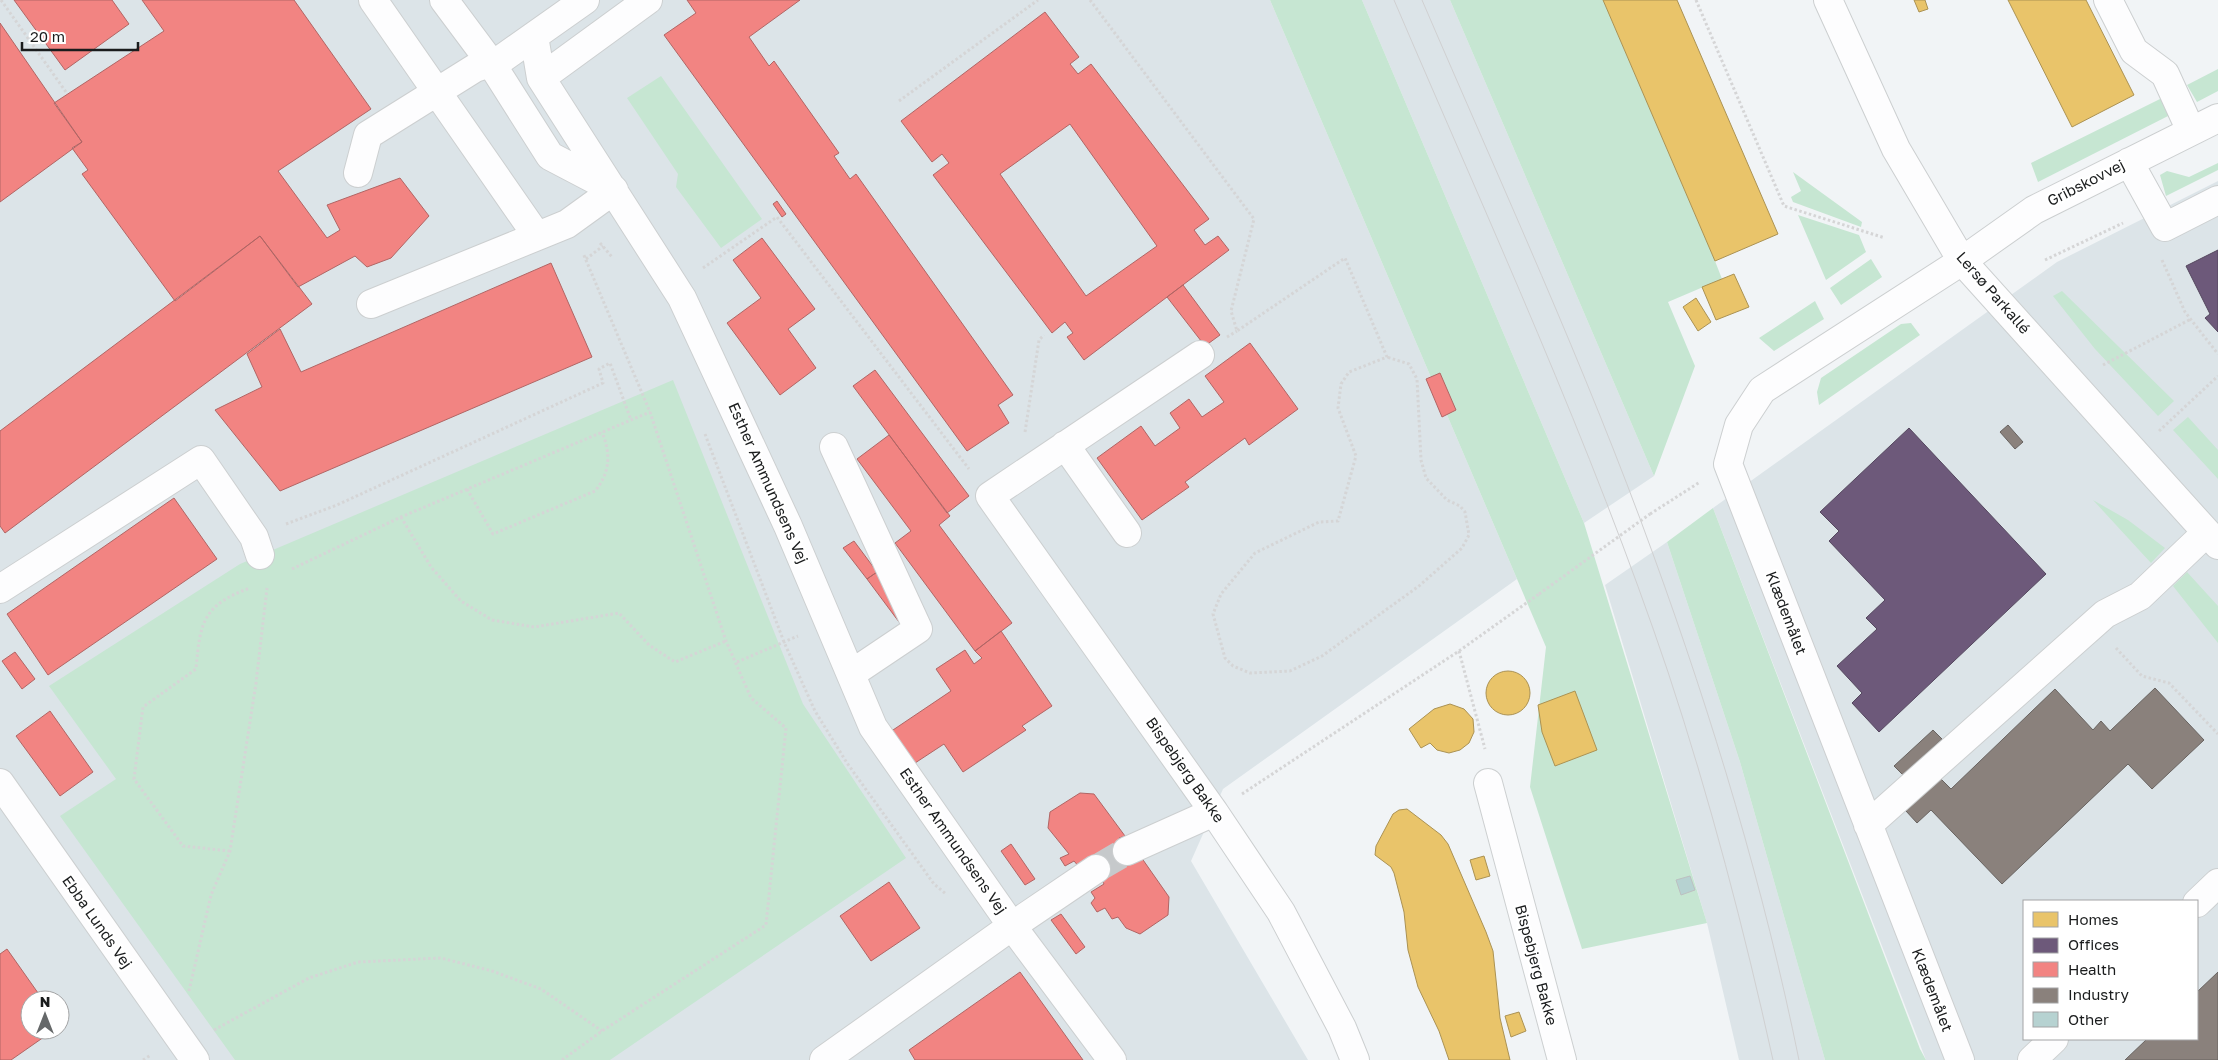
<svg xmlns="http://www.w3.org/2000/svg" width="2218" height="1060" viewBox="0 0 2218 1060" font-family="'Golos Text',sans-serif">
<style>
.built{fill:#dce4e8;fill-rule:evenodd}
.green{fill:#c6e6d2}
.homes{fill:#e9c46a;stroke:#ab9253}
.offices{fill:#6d597a;stroke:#54475e}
.health{fill:#f28482;stroke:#b16564;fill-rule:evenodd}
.industry{fill:#8a817c;stroke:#686360}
.building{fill:#b6d2d1;stroke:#bdc0c1}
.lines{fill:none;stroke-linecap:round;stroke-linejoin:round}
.minor-tunnel{stroke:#c6c9cb;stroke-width:28;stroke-dasharray:28 14;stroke-linecap:butt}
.minor-casing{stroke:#cccfd0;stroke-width:30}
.path{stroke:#d5d5d6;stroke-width:3;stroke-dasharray:2.5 2.5;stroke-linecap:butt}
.minor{stroke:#fdfdfe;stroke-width:28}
.tram{stroke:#d0d0d1;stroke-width:1}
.path-bridge{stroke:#d5d5d6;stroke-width:3;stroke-dasharray:2.5 2.5;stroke-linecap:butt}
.labels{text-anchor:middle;stroke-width:5;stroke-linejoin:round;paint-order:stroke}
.street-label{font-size:15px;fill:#1a1c1d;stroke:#fff}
</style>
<rect width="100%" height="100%" fill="#f1f4f6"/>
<path class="built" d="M0,0H1270L1517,579L1223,789L1191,861L1308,1060H0ZM30,1000H60V1030H30Z
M1362,0H1450L1654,476L1584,523Z
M2218,181V1060H1926L1713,508L2057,262ZM2024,901H2197V1039H2024Z
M1667,542L1740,762L1825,1060H1739L1707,923L1605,585Z"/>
<path class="green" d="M1270,0H1362L1584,523L1707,923L1582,949L1530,787L1546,647Z
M1450,0H1603L1715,261L1722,279L1668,302L1695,366L1654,476Z
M2218,69V91L2197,102L2187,85Z
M661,76L762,219L721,248L676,187L678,174L627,98Z
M2162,98L2172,114L2038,182L2031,163Z
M2218,163V170L2166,196L2160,175L2167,171L2189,177Z
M1793,172L1862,222L1861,227L1793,202L1791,197L1801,191Z
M1798,215L1859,235L1866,252L1826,280Z
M1871,259L1882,277L1841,305L1830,288Z
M2062,291L2174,401L2158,416L2095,349L2053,296Z
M1815,301L1824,319L1774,351L1759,338Z
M1911,323L1920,335L1819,405L1817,392L1821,378L1901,324Z
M673,380L803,704L906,858L610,1060H235L60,816L116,779L49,686L240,564Z
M2188,417L2218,450V479L2173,430Z
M2093,500L2128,520L2165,548L2151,563Z
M1713,508L1920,1049L1926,1060H1825L1740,762L1667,542Z
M2187,572L2218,606V643L2173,586Z"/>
<path class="homes" d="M1603,0H1677L1778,234L1715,261Z
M1914,0H1925L1928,9L1919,12Z
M2008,0H2086L2134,95L2072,127Z
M1734,274L1749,307L1716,320L1702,287Z
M1696,298L1711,322L1698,331L1683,307Z
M1486 693a22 22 0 1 1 44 0a22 22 0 1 1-44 0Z
M1575,691L1597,750L1555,766L1542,732L1538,705Z
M1450,704L1464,709L1473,719L1474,732L1469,743L1460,750L1449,753L1437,750L1430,743L1421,748L1409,729L1434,709Z
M1407,809L1441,835L1448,844L1486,932L1493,951L1500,1018L1510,1060H1449L1439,1031L1418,987L1408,950L1404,912L1394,873L1391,867L1375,855L1376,846L1393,814L1399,810Z
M1484,856L1490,876L1476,880L1470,860Z
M1519,1012L1526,1031L1511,1037L1505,1016Z"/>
<path class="offices" d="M2218,250V332L2205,318L2210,314L2186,266Z
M1909,428L2046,574L1879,732L1852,703L1862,693L1837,666L1877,629L1866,618L1885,600L1829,541L1839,531L1820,512Z"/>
<path class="health" d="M14,0H112L129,24L65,70Z
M142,0H294L371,109L278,171L327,238L340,230L327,205L400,178L429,216L391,258L367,267L355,256L298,287L260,236L175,301L82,174L88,170L72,148L82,142L54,103L164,31Z
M687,0H800L749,37L769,66L774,61L839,153L834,156L850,179L856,174L1013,395L998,405L1009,423L967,451L664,35L696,13Z
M1045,12L1079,57L1070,64L1078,74L1091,64L1209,219L1194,230L1205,245L1218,236L1229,250L1084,360L1067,337L1073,333L1065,322L1052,333L933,175L949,163L942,154L932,162L901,121ZM1070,124L1157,246L1086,296L1000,174Z
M0,23L82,142L0,202Z
M777,201L786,214L782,217L773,204Z
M260,236L312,304L5,533L0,526V431Z
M762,238L815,309L788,329L816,368L780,395L727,323L761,298L733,260Z
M551,263L592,357L280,491L215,410L262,387L247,354L280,329L301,372Z
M1183,285L1220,335L1205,346L1167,297Z
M1250,343L1298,409L1249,445L1245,438L1185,482L1189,487L1142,520L1097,458L1141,426L1155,446L1180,428L1170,413L1189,399L1202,417L1224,402L1205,376Z
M875,370L969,496L947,513L853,386Z
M1440,373L1456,410L1442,417L1426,379Z
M889,435L950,516L939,525L1012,623L975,651L895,543L911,531L857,459Z
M174,498L217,559L48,675L7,614Z
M854,541L877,572L867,579L843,548Z
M877,572L909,614L899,622L867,579Z
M1001,631L1052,706L1022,726L1026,730L963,772L944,744L912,765L890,732L951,691L936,669L965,650L974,664L982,658L975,651Z
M15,652L35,679L22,689L2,661Z
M50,711L93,772L60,796L16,736Z
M1080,793L1094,794L1125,836L1119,838L1134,862L1141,857L1169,897L1168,915L1140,934L1126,928L1118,917L1112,919L1105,908L1097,912L1091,903L1095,898L1091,892L1104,884L1096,869L1080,868L1074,861L1065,866L1060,858L1069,854L1048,828L1050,812Z
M1011,844L1035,879L1025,885L1001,851Z
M889,882L920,928L871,961L840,916Z
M1061,914L1085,947L1076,954L1051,920Z
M7,949L43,1000H30V1030H54L11,1060H0V954Z
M1020,972L1083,1060H915L909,1050Z"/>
<path class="industry" d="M2008,425L2023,442L2015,449L2000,432Z
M2155,688L2204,740L2152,789L2128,764L2002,884L1931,810L1917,823L1906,811L1940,778L1951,789L2055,689L2093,730L2101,721L2110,731Z
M1933,730L1942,739L1903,775L1894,766Z
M2218,972V1060H2125L2147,1039H2197V992Z"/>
<path class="building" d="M1690,876L1695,890L1681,895L1676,880Z"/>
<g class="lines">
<path class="minor-tunnel" d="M1096,869L1127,851"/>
<g class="minor-casing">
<path id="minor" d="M373,0L537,236
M444,0L491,63L550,156L613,189
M1828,0L1896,149L1962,261L2218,545
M2108,0L2134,51L2165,74L2191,131
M534,36L541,78L682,298L788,526L873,727L1012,926L1112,1060
M541,78L648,0
M2129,162L2165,227L2218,200
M358,173L368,135L475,68L500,60L585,0
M371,304L567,224L614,190
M1200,355L990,496L1214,812L1281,912L1342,1028L1355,1060
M1065,445L1127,533
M834,447L918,629L851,674
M0,589L201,460L254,537L260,555
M0,783L195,1060
M1488,783L1562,1060
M1868,825L2105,614L2140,596L2206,533
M1127,851L1214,812
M2197,903L2218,883
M824,1060L1012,926L1096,869
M1960,1060L1728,464L1739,425L1762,390L1962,261L2034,210L2218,118
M2032,1060L2054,1039"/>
</g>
<path class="path" d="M1,0L66,92
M1090,0L1254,219L1231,311L1237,331L1345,258L1387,357L1349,372L1341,384L1338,408L1356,456L1338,521L1319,522L1255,553L1221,594L1213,614L1225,658L1233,666L1250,673L1290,671L1322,656L1419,586L1462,548L1469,535L1465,512L1460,506L1447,500L1426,478L1421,460L1417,379L1409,364L1387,357
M1696,0L1784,206L1885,238
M899,101L1038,0
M600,243L612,257
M586,259L603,246
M2045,260L2123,223
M2162,260L2185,312L2218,354
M703,268L777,217L969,469
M1227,337L1237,331
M2103,365L2191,319
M2159,431L2218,376
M1025,432L1039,340L1044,335
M705,434L784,642L815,711L847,763L934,884L946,894
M467,489L493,534L595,491C610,473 611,454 602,432
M1650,514L1700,482
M401,517L431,567L461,601L492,620L534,627L619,613L649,645L675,662L726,641
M286,524L337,505L603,383L599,369L610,363L631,420
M292,569L401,517L650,412
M2116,648L2142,676L2169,683L2218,734
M1459,651L1485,749
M737,662L798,636
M1242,794L1459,651L1539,594
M230,851L183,846L134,779L143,707L196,669C200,622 203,605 250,588
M189,991L211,895L230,851L256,683L267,588
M214,1030L309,978L358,962L441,958L492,971L541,989L602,1031
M143,1060L151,1055
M562,1060L602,1031L766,925L786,728L751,698L726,641L650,412L583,253"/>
<use href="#minor" class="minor"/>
<path class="tram" d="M1394,0C1489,222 1591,443 1668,672C1710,799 1744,929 1773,1060
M1422,0C1501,184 1585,366 1653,554C1713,719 1764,888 1799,1060"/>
<path class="path-bridge" d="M1539,594L1650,514"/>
</g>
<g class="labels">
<g class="street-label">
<text transform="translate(2086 183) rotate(-27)" y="5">Gribskovvej</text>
<text transform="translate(1993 293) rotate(49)" y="5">Lersø Parkallé</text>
<text transform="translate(768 483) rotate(66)" y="5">Esther Ammundsens Vej</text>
<text transform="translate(1786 613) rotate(69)" y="5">Klædemålet</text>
<text transform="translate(1185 770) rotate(55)" y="5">Bispebjerg Bakke</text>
<text transform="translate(953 841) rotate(55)" y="5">Esther Ammundsens Vej</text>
<text transform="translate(97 922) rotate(55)" y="5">Ebba Lunds Vej</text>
<text transform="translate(1536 965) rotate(75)" y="5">Bispebjerg Bakke</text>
<text transform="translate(1932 990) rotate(69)" y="5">Klædemålet</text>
</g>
</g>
<rect x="2023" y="900" width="175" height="140" fill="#ffffff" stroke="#a3a4a5"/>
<rect x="2033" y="912" width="25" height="15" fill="#e9c46a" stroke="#a3a4a5"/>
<text x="2068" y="925" font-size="15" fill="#1a1c1d">Homes</text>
<rect x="2033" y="938" width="25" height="15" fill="#6d597a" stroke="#a3a4a5"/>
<text x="2068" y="950" font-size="15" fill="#1a1c1d">Offices</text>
<rect x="2033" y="962" width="25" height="15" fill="#f28482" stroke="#a3a4a5"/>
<text x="2068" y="975" font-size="15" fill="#1a1c1d">Health</text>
<rect x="2033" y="988" width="25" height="15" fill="#8a817c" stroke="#a3a4a5"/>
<text x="2068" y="1000" font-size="15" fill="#1a1c1d">Industry</text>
<rect x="2033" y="1012" width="25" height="15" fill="#b6d2d1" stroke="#a3a4a5"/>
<text x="2068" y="1025" font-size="15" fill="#1a1c1d">Other</text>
<g transform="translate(45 1015)"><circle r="24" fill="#ffffff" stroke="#a3a4a5"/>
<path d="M0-4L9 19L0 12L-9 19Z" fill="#656869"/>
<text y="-8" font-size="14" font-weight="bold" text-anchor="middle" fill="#1a1c1d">N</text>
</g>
<path d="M22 42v8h116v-8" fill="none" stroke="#1a1c1d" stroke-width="2.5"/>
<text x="30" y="42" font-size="15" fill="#1a1c1d" stroke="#ffffff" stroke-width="4" paint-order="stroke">20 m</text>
</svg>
